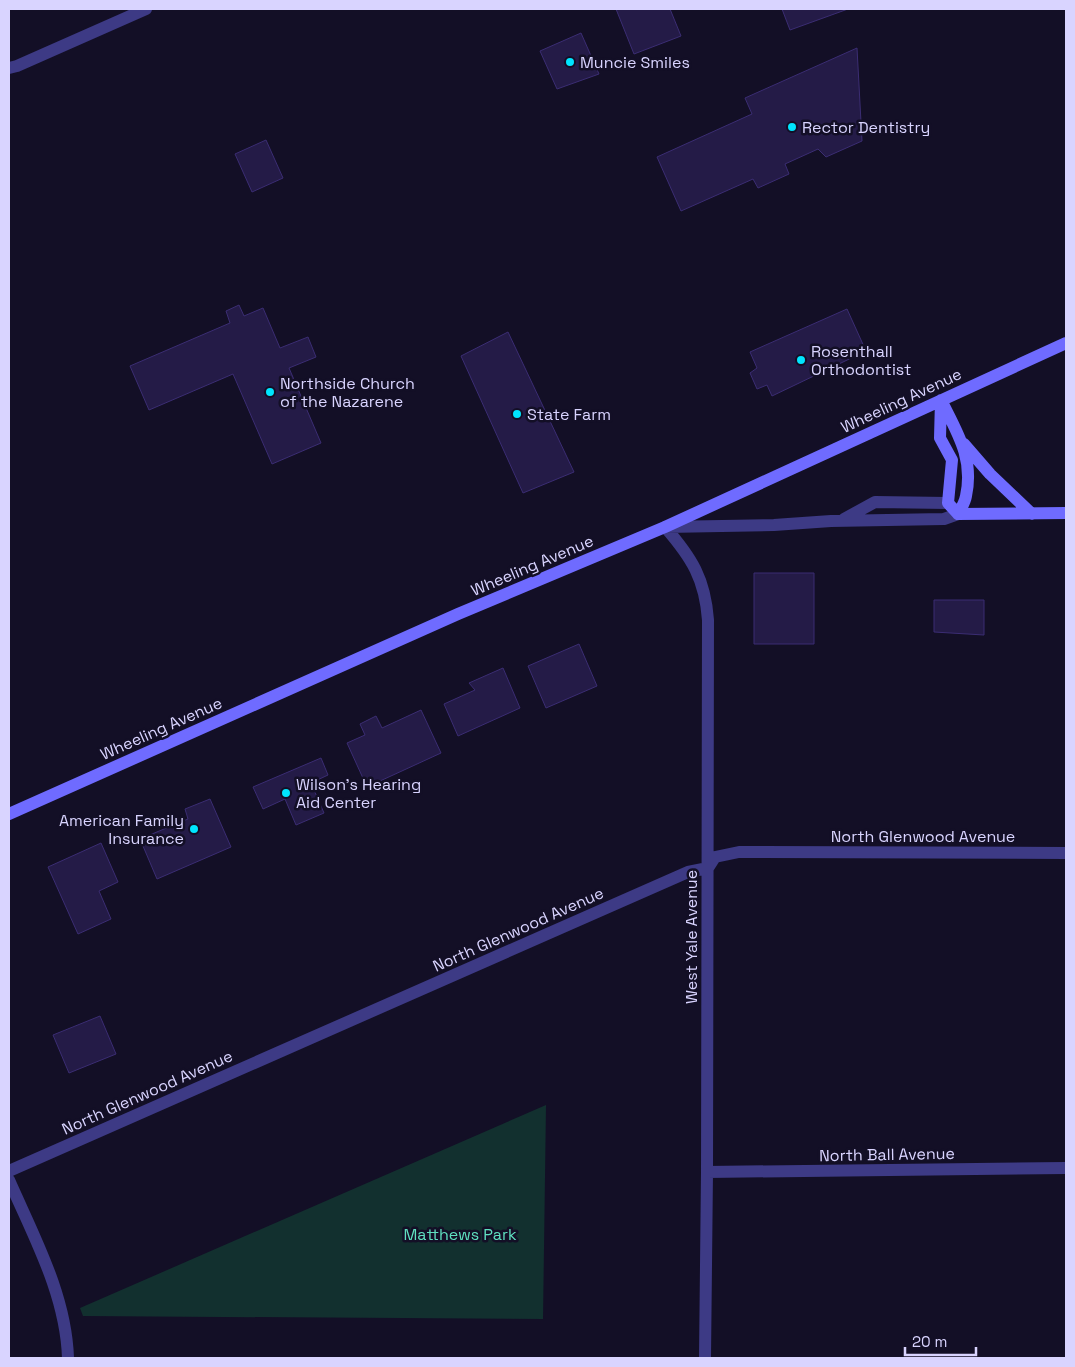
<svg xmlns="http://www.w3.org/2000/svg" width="1075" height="1367" viewBox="0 0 1075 1367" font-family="'Space Grotesk',sans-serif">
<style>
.green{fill:#12302f}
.building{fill:#241b47;stroke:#3b2d73}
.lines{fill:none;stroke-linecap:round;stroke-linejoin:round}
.street{stroke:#3d3a85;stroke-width:12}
.secondary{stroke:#6f6bff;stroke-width:12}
.poi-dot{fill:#00e5ff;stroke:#130f26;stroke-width:2}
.labels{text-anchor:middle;stroke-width:5;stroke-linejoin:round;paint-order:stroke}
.poi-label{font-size:16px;fill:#d9d4ff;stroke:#130f26;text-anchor:start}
.street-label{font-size:16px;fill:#d9d4ff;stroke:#130f26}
.park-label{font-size:16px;fill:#5fe0c0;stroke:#130f26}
</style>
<rect width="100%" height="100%" fill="#130f26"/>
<path class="green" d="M546,1105L543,1319L83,1316L80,1308Z"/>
<path class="building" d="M616,9H670L681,36L634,54Z
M782,9H848L790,30Z
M581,33L599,74L557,89L540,51Z
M857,48L862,141L826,157L818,149L785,164L789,174L758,188L753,179L681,211L657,157L752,114L745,98Z
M266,140L283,178L252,192L235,154Z
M239,305L244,316L263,308L280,348L308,337L316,357L289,368L321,443L272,464L233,374L149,410L130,366L230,323L226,311Z
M847,309L866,351L772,396L767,385L757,389L750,373L757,368L750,352Z
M508,332L574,472L523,493L461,356Z
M754,573H814V644H754Z
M934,600H984V635L934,632Z
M579,644L597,686L546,708L528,666Z
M503,668L520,708L458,736L444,704L475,690L469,683Z
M421,710L441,753L367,787L347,743L365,735L360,724L376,716L382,728Z
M321,758L328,775L311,783L324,813L296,825L285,799L263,809L253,787Z
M210,799L231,847L157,879L140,839L188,819L185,809Z
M101,843L118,882L99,891L111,919L78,934L48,867Z
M100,1016L116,1054L69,1073L53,1035Z"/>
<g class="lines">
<path class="street" d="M9,68L17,66L146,9
M844,519L875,502L948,503
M665,527C692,558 705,579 708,620L707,1172L705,1358
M665,527L774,525L831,521L944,519L958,514
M9,1171L688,872L708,868L715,857L739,852L1066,853
M707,1172L1066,1168
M9,1180C34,1237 66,1295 68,1358"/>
<path class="secondary" d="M941,400L940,438L952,460L948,503L958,514L1066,513
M942,402C958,434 974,459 966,496C965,502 961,509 958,514
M964,444L990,474L1032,514
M9,814L458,614L665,527L1066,343"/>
</g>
<g class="poi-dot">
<circle cx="570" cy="62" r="5"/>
<circle cx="792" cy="127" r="5"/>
<circle cx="801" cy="360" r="5"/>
<circle cx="270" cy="392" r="5"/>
<circle cx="517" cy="414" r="5"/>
<circle cx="286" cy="793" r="5"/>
<circle cx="194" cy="829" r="5"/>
</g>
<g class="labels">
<g class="poi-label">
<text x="580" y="68">Muncie Smiles</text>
<text x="802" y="133">Rector Dentistry</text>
<text x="811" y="357">Rosenthall<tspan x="811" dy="18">Orthodontist</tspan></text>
<text x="280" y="389">Northside Church<tspan x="280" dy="18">of the Nazarene</tspan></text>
<text x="527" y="420">State Farm</text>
<text x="296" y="790">Wilson's Hearing<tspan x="296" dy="18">Aid Center</tspan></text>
<text x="184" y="826" text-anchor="end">American Family<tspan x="184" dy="18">Insurance</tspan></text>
</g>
<g class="street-label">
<text transform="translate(901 400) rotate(-25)" y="6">Wheeling Avenue</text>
<text transform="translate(532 565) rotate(-23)" y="6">Wheeling Avenue</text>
<text transform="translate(161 728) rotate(-24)" y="6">Wheeling Avenue</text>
<text x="923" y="842">North Glenwood Avenue</text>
<text transform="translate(518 929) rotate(-24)" y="6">North Glenwood Avenue</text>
<text transform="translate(691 937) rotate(-90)" y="6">West Yale Avenue</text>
<text transform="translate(147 1092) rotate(-24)" y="6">North Glenwood Avenue</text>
<text transform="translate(887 1154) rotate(-1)" y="6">North Ball Avenue</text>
</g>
<g class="park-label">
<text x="460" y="1240">Matthews Park</text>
</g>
</g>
<rect width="1075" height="1367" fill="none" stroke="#d9d4ff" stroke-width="20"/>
<path d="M905 1347v8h71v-8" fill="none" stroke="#d9d4ff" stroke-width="2.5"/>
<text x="912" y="1347" font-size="15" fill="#d9d4ff" stroke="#130f26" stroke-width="4" paint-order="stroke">20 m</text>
</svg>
